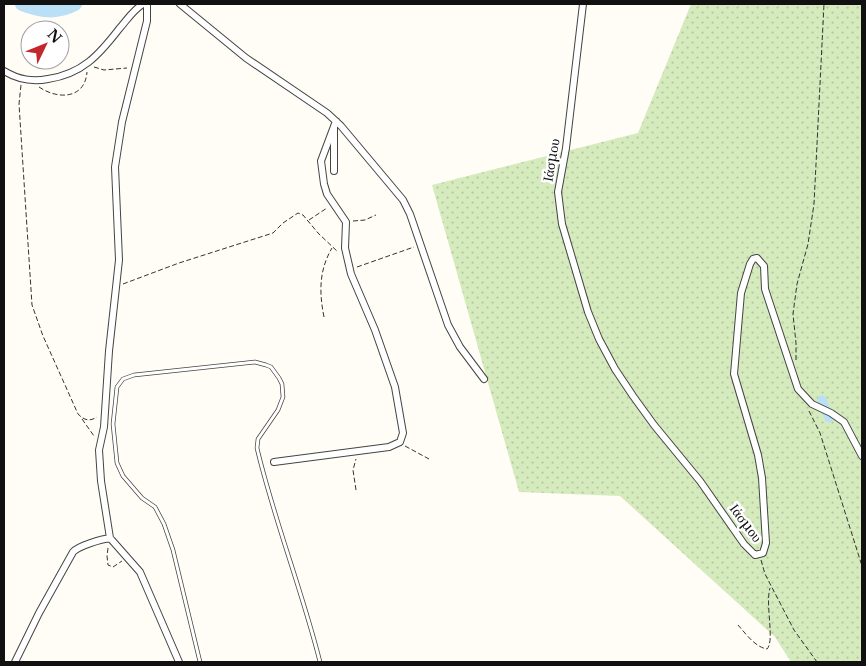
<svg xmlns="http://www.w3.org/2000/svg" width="866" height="666" viewBox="0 0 866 666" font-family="'Libre Baskerville',serif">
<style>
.grass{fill:url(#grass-dots)}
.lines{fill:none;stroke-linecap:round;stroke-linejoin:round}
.canal{stroke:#b9e0f7;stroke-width:9}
.river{stroke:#b9e0f7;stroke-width:14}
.lane-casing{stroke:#444;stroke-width:4.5}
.street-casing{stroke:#444;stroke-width:8}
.path{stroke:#333;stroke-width:1;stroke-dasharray:5 2.5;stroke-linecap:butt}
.lane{stroke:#fff;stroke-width:3}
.street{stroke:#fff;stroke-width:6}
.labels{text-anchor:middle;stroke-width:5;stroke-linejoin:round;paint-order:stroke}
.street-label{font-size:14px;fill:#111;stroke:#fff}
</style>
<defs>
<pattern id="grass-dots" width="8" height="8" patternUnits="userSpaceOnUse" patternTransform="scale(1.25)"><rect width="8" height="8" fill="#d5ebbd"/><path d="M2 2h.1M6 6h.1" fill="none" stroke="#b6c8a1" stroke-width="1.8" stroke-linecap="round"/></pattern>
</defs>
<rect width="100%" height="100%" fill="#fffdf5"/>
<path class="grass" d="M691,4H862V662H791L775,637L620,496L519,492L432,185L638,133Z"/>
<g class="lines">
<path class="canal" d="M822,400L829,418"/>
<path class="river" d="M22,4C40,11 57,14 75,4"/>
<g class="lane-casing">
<path id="lane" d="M200,662L173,550L164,524L155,507L142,498L123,476L117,463L113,424L117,387L123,379L134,375L255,362L266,365L271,367L279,378L282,384L283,397L278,410L258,439L257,448C274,520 302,590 320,662"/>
</g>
<g class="street-casing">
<path id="street" d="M180,4L246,58L327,113L341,126L393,188L403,200L410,214L448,325L460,347L484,379
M583,4L566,148L558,192L562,224L588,312L599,339L615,369L633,396L654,425L700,481L744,544L755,555L763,553L766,543L762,478L758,455L734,374L741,293L750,264L753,259L757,258L764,266L765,289L798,389L812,404L831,413L844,422L862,456
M4,71C19,80 32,82 48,79C82,74 99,55 119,29C127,20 133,10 143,4
M334,127V171
M274,462L389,447L400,442L403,433L395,387L375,330L351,274L345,248L346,222L327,194L324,184L321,161L336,121
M110,538L101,481L99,450L104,427L109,351L119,260L115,167L122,122L147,21V4
M15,662L39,613L73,552C78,546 102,539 110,538L140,572L179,662"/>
</g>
<path class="path" d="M94,67L104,70L127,68
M21,85L19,104L32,305L43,336L78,414C84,420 89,422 97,417
M39,87C58,100 85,99 87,72
M309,220L327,208
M353,221L365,220L376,215
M357,267L414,247
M123,284L179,263L273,233L283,223L298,213L303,215L318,233L338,252
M324,317C319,292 319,270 332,248
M796,360V343L793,314L797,284L808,244L814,204L824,4
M809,411L820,433L862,566
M82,419L94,436
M405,446L429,459
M356,490L353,470L356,459
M108,548L107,556L108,565L113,567L122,561
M761,560L765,574L794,630L817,662
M738,625C746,634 755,647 767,649C775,641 765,604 770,588"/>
<use href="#lane" class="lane"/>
<use href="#street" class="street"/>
</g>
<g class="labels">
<g class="street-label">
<text transform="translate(551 160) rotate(-80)" y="5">Ιάσμου</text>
<text transform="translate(746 523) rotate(53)" y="5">Ιάσμου</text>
</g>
</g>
<rect width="866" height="666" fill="none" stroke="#111111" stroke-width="10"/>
<g transform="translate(45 45) rotate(47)"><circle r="24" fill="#ffffff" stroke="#a0a0a0"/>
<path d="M0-4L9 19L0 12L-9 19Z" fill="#c4262e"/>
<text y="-8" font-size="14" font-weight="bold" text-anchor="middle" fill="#111111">N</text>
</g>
</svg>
